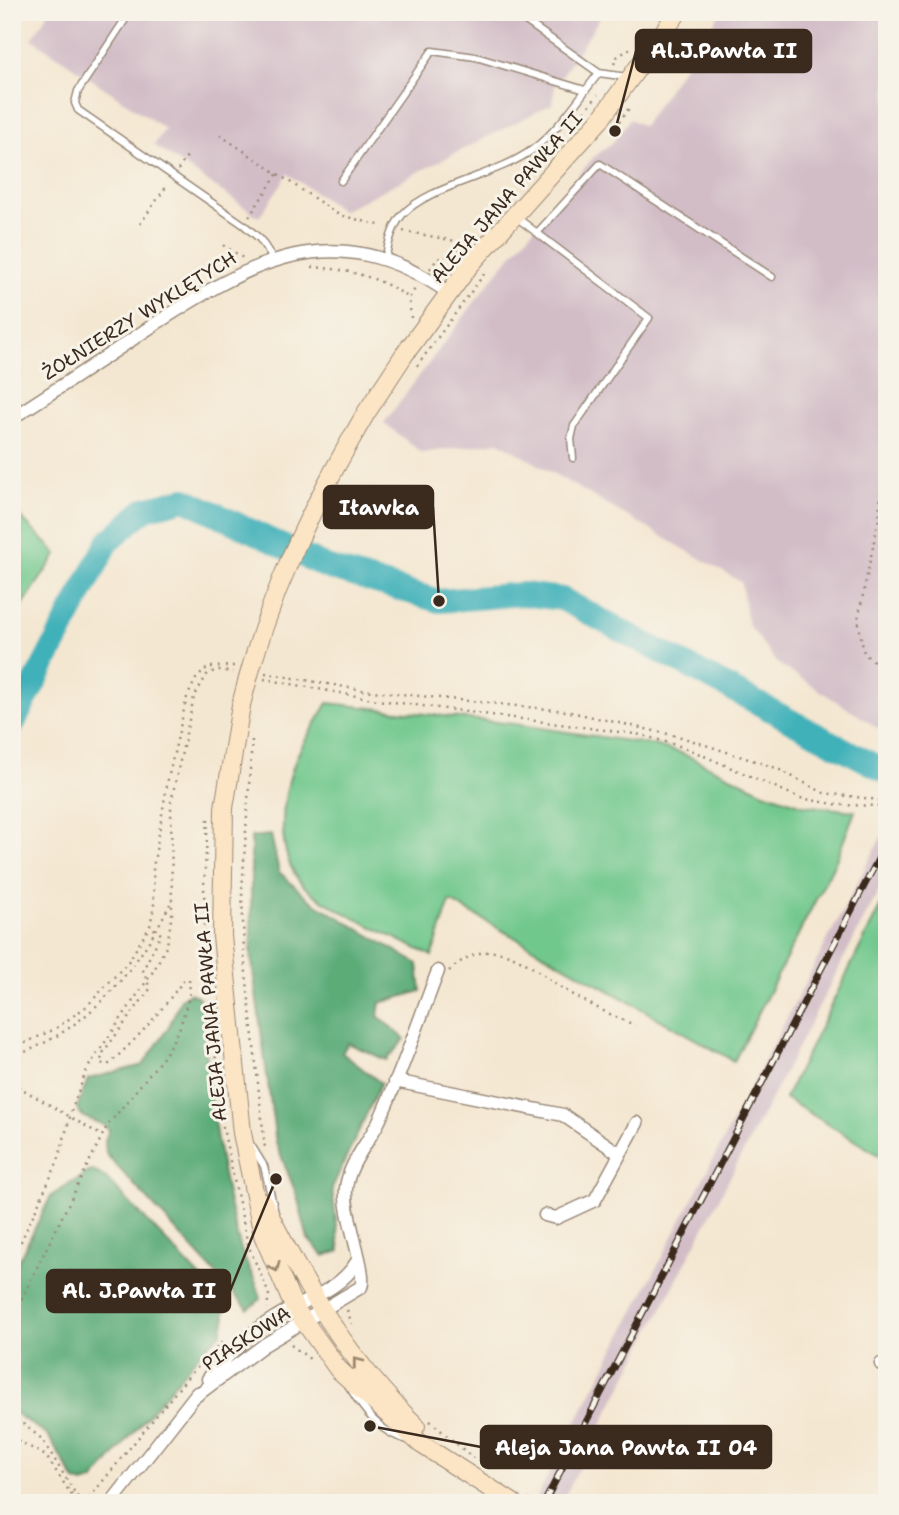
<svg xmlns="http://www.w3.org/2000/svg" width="899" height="1515" viewBox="0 0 899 1515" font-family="'Shantell Sans',sans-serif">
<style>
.industrial{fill:#d2bdc7}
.green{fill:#71c88d;stroke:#567956;stroke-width:2}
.forest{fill:#5cac78;stroke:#4c6b4b;stroke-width:2}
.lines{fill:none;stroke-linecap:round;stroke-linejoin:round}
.river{stroke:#41b1b9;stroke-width:24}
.lane-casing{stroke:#988878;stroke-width:9}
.street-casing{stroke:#988878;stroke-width:15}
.secondary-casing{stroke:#988878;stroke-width:20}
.path{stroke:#988878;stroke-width:2.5;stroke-dasharray:2 5;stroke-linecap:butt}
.lane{stroke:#fff;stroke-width:6}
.street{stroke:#fff;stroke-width:12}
.secondary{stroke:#fce5c4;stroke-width:18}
.rail-casing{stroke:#3b2a1e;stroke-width:7}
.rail{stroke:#f7f3e8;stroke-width:4.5;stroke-dasharray:13;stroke-linecap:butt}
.secondary-bridge-casing{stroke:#988878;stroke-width:20;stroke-linecap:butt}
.secondary-bridge{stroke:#fce5c4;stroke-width:18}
.oneway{stroke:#9c8871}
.labels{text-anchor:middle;stroke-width:6;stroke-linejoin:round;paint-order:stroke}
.street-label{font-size:19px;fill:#3b2a1e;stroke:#f7f3e8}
.leader{fill:none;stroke:#3b2a1e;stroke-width:2.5}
.callout-dot{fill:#3b2a1e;stroke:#f7f3e8;stroke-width:2.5}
.callout{fill:#3b2a1e;stroke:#3b2a1e;stroke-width:2.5}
.callout-label{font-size:21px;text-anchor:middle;font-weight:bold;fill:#fff}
</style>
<rect width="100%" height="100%" fill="#f7f3e8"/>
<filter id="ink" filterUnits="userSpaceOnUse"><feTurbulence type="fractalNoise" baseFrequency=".0143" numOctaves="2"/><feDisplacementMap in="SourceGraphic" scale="14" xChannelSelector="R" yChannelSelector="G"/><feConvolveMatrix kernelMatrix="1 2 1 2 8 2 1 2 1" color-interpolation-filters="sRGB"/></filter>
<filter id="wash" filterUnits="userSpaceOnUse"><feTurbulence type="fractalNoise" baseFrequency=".00686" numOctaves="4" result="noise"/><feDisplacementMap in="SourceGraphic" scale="28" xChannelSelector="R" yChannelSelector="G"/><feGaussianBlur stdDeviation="1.57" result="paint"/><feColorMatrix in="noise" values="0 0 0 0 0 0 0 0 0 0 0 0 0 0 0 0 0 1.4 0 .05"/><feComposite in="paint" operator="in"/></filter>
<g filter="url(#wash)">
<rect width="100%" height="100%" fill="#f4e7d1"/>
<path class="industrial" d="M49,12H604L555,86L552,104L342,211L288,174L259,217L154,145L165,129L32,39Z
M721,12H887V734L777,663L748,624L741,582L499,442L422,453L384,423L495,275L593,158L613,142L630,119L643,126Z
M887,826V875L561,1503H534Z"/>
<path class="green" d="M12,509L57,554L12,621Z
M328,703L514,724L654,745L681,753L764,792L803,805L855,811L836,860L734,1061L450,901L432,956C403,941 319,905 301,883C275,851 281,801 294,764C301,743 317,723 328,703Z
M887,893V1160L785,1098Z"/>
<path class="forest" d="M271,835L279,872L310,900L418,964L421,991L380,1003L378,1016L405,1039L386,1060L348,1043L342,1053L381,1083L332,1188L340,1251L324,1256L308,1239L297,1196L276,1143L251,956V837Z
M190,993L199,997L203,1011C209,1091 218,1172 241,1249C246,1266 258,1281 261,1299L248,1309L106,1154L105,1140L109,1130C99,1118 83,1123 77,1108L88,1079L143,1065L168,1028L181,999Z
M92,1170L106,1178L223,1301L225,1318L221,1333L200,1353L93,1481L83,1484L75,1481L48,1436L12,1411V1274L51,1196Z"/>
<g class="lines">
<path class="river" d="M12,726L108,542L145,509L185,499L326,567L439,601L523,594L562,599L887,772"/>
</g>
</g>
<g filter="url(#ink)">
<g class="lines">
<g class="lane-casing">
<path id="lane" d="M130,12L78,91L75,103L78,110L244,225L260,239L273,259
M513,12L599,73L627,77
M341,181L432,51L476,57L585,90
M516,217L649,318L574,426L571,439L573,458
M537,233L600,164L772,277
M385,260C388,245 392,227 402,215C430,185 496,176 532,150C559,130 578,99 599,73
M251,1145L264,1166L275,1213
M350,1388C364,1411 381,1434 408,1440"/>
</g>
<g class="street-casing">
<path id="street" d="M12,418C57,389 102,360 146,330C250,262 333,212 449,293
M395,1081L563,1115L620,1154
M545,1215L556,1218L595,1200L637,1123
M881,1364L887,1367
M208,1379C227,1355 247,1334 273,1319C302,1300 340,1292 358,1260
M193,1398L264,1345L361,1287C368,1273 343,1214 346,1188C349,1163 368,1143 379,1121C402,1072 419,1020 438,971
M111,1503L197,1393
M884,1503L887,1499"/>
</g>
<g class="secondary-casing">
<path id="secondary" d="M366,413L404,355L469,266L600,120L678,12
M241,705L224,808L222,936L242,1133L263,1235L294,1307L338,1369L421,1444L513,1503
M263,1202C305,1287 347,1359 416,1426"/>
</g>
<path class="path" d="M614,64L617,57L634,46
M580,117L598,95
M619,122L630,107
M220,135L339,215L383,226
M178,170L187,156
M249,217L278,173
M140,224L168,184
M403,231L466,243
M223,245L243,258
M312,267C346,269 381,277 409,298
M430,269L437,259L454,254L473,237
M411,318L409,298L415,289
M417,366L487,270
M887,408L879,517L858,619L864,654L878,664L887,665
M265,673L362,690L566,711L681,737L776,768L824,793L887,801
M264,679L378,700L642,735L686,748L800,798L839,805L887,806
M252,740L242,891L244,954L265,1148
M208,819L204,886L206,967L223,1128L248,1245L269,1294L267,1308
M449,971C497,927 530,969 570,993C591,1005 612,1016 635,1025
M12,1049L55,1029L87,1006L128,962L150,926L154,906L153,868L168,779L187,697L196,679L208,667L234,666
M12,1057C88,1030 135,973 170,904
M12,1083L101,1135
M12,1261L58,1161L73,1106L87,1069L154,970L167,945L172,914L171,802L194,697L208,673L219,670L233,672
M347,1310L352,1324
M12,1318L107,1126L165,1055L180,1027L190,993L189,979L183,981C158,1015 140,1036 108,1065L100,1063L104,1051L150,989L143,970L161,934L150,926
M291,1345L310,1359
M12,1415L42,1439L80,1501
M430,1421L473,1458
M12,1437L46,1456L75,1500L82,1503
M528,1499L535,1503
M85,1503L187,1378L222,1342"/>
<use href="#lane" class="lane"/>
<use href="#street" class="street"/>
<use href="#secondary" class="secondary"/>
<g class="rail-casing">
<path id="rail" d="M884,646L887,630
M544,1503L887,842"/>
</g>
<use href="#rail" class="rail"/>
<g class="secondary-bridge-casing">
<path id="secondary-bridge" d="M241,705C268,595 309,511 366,413"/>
</g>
<use href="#secondary-bridge" class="secondary-bridge"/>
</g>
<defs><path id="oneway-chevron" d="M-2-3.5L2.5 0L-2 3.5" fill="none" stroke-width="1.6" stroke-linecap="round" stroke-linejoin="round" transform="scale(1.75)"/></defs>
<g class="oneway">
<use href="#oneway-chevron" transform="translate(275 1267) rotate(67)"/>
<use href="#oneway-chevron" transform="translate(357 1362) rotate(-128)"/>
</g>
</g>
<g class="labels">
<g class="street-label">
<text transform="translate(506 197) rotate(-49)" y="7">ALEJA JANA PAWŁA II</text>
<text transform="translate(139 315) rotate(-32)" y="7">ŻOŁNIERZY WYKLĘTYCH</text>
<text transform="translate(210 1012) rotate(-95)" y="7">ALEJA JANA PAWŁA II</text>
<text transform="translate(246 1338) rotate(-33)" y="7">PIASKOWA</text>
</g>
</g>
<path class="leader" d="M615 131L636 51M439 601L433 507M276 1179L230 1291M370 1426L481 1447"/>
<g class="callout-dot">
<circle cx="615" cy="131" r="7"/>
<circle cx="439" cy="601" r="7"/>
<circle cx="276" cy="1179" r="7"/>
<circle cx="370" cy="1426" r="7"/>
</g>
<g class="callout">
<rect x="636" y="30" width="175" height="42" rx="7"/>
<rect x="324" y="486" width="109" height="42" rx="7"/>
<rect x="47" y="1270" width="183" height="42" rx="7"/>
<rect x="481" y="1426" width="290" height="42" rx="7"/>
</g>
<g class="callout-label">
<text x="724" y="58">Al.J.Pawła II</text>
<text x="379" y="515">Iławka</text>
<text x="139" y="1298">Al. J.Pawła II</text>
<text x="626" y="1455">Aleja Jana Pawła II 04</text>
</g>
<rect width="899" height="1515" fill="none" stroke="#f7f3e8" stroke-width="42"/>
</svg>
